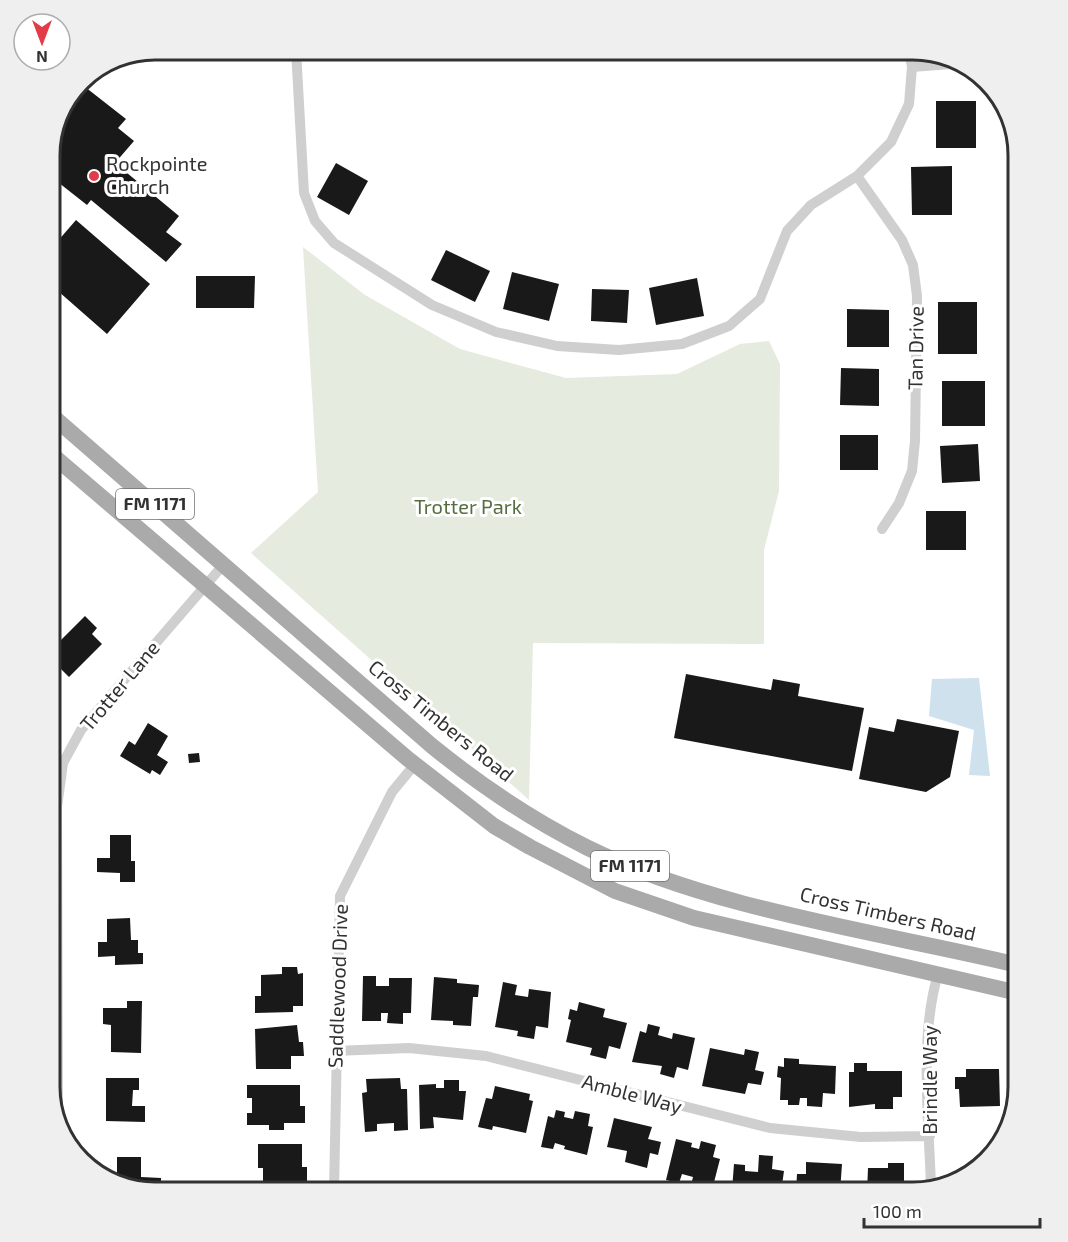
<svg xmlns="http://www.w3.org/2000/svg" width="1068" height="1242" viewBox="0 0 1068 1242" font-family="'Exo 2',sans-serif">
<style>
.green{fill:#e5ebde}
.water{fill:#cee1ed}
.building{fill:#191919}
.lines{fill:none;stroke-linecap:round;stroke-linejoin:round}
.street{stroke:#cfcfcf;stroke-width:10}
.primary{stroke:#aaa;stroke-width:16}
.poi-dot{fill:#e33b47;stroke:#fff;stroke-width:2}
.labels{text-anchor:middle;stroke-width:6;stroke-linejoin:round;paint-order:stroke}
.shield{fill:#fff;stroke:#707070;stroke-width:1.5}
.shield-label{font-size:18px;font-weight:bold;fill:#323232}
.poi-label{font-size:20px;fill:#323232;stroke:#fff;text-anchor:start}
.street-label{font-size:20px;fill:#323232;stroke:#fff}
.park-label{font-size:20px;fill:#556e3f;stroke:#fff}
.rim{fill:none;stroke:#323232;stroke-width:3}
</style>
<rect width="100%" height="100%" fill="#fff"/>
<path class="green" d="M303,247L365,295L460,349L566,378L677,374L740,344L769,341L780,364L779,491L764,550V644L533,643L529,800L251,553L318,492Z"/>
<path class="water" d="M979,678L990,776L969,775L974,730L929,716L932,679Z"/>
<path class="building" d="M80,83L126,119L118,128L134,141L115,163L179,216L166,232L182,244L166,262L91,200L87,205L54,179L60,173L50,164V148L60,109Z
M936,101H976V148H936Z
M336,163L368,181L349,215L317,197Z
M952,166V215H912L911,167Z
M76,220L150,284L107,334L50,284V250Z
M446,250L490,271L475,302L431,280Z
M512,272L559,284L549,321L503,309Z
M196,276H255L254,308H196Z
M697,278L704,316L656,325L649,288Z
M592,289L629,290L627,323L591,321Z
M938,302H977V354H938Z
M847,309L889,310V347H847Z
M841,368L879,369V406L840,405Z
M942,381H985V426H942Z
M840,435H878V470H840Z
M978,444L980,481L942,483L940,446Z
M926,511H966V550H926Z
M85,616L97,628L92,634L102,644L69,677L60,668L54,673L50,668V651Z
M686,674L771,690L773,679L800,684L798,696L864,708L852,771L674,738Z
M897,719L959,731L950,777L926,792L859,779L869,727L894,732Z
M148,723L168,736L157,755L168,762L160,775L152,770L150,774L120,756L129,741L135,745Z
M199,753L200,762L189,763L188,754Z
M110,835H131V861H135V882H120V873L97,872V858H110Z
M130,918L131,940H138V953H143V964L115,965V956L98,957V942H107V919Z
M282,967H297L298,974L303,973V1006H293V1012L255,1013V996H261V975L282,974Z
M363,976H376V986H389V978H412L411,1013H403V1024L387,1023L388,1013H381V1021H362Z
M434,977L457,979V983L479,985L478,997H473L471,1026L453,1025V1021L431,1020Z
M503,982L517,985L515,995L528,997L529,989L551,992L548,1028L536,1026L534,1039L517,1036L518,1031L495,1027Z
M127,1001H142L141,1053L111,1052V1025L103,1024V1008H127Z
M579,1002L605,1009L603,1017L627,1023L620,1049L609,1046L606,1059L590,1055L592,1048L566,1042L571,1020L568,1019L570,1009L577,1011Z
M648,1024L660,1027L658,1035L672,1039L673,1033L695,1038L688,1070L677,1067L674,1078L660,1074L662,1066L632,1062L640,1031L646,1033Z
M297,1025L299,1042H303L304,1056H291V1069H256L255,1029Z
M710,1048L744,1055L745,1049L759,1052L755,1070L764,1072L761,1085L748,1083L745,1094L702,1086Z
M784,1058L799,1059V1064L836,1066L835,1094L823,1093L822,1107L807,1106V1098H800L799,1105H788V1100H780L781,1078L777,1077L778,1066L784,1067Z
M854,1063H867V1071H902V1097H893V1109H875V1104L849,1107V1072H854Z
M966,1069H999L1000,1106L960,1107L959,1089H955V1077H966Z
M106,1078H139V1090H133L132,1106H145V1122L106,1121Z
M400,1078L401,1089H407L408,1130L394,1131V1123L377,1124V1131L365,1132L362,1093L367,1092L366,1079Z
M444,1080H459V1091H466L463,1120L433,1117L434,1128L420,1129L419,1085L436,1084V1088H444Z
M247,1085H300V1106H305V1123H284V1130H269V1125H247V1113H252V1098H247Z
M495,1086L530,1094L529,1100L533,1101L526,1133L493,1126L492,1130L478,1127L486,1098L492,1099Z
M556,1110L565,1112L564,1117L573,1119L575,1111L590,1114L588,1126L593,1127L587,1155L564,1149L565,1146L555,1143L553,1149L541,1147L548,1116L554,1118Z
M614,1118L652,1127L648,1139L661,1142L658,1155L650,1153L647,1168L625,1162L627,1151L607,1147Z
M676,1139L692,1143L691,1147L699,1149L701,1141L716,1145L713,1157L720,1159L712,1190L691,1185L693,1177L682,1174L679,1183L666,1180Z
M258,1144H302V1167H307V1182H286L287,1188H263V1168H258Z
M759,1155L773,1156L772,1169L784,1171L781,1192L732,1190L734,1164L745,1165V1171L758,1172Z
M117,1157H141V1177L161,1178V1192L111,1182L117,1181Z
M806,1162L842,1164L840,1192H796L797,1174H806Z
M888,1163H904V1192H867L868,1168H888Z"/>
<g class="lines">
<path class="street" d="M296,50L304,193L315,221L334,243L432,305L496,332L557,346L619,350L682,344L729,326L760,299L787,231L811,205L857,176L891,142L909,104L912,67L909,50
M912,67L964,63
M857,176L902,240L913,265L917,296L915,441L912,471L899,503L882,529
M335,1051L409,1048L486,1056L770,1128L861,1137L930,1136
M58,1114L57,807L63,763L81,730L224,564
M931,1187C929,1121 919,1037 938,974
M334,1192L340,896L392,792L415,764"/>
<path class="primary" d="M50,414L432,746C480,785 532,820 588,848C715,910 880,932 1018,965
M50,453L408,759L494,826L530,847L615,891L694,918L1018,993"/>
</g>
<circle class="poi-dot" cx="94" cy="176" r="6"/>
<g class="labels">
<g class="shield">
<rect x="116" y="489" width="78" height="30" rx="4.5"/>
<rect x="591" y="851" width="78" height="30" rx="4.5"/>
</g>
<g class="shield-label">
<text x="155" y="510">FM 1171</text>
<text x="630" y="872">FM 1171</text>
</g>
<g class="poi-label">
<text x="106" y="171">Rockpointe<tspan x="106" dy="23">Church</tspan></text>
</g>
<g class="street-label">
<text transform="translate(916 348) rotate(-89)" y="7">Tan Drive</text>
<text transform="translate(120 686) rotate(-50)" y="7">Trotter Lane</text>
<text transform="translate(441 721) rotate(39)" y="7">Cross Timbers Road</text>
<text transform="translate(888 914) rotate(13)" y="7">Cross Timbers Road</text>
<text transform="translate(338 986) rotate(-88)" y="7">Saddlewood Drive</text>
<text transform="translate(930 1080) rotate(-90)" y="7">Brindle Way</text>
<text transform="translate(632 1094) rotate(15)" y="7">Amble Way</text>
</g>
<g class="park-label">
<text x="468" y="514">Trotter Park</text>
</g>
</g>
<path d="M0 0H1068V1242H0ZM155 60H913A95 95 0 0 1 1008 155V1087A95 95 0 0 1 913 1182H155A95 95 0 0 1 60 1087V155A95 95 0 0 1 155 60Z" fill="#efefef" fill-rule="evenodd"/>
<path class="rim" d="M155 60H913A95 95 0 0 1 1008 155V1087A95 95 0 0 1 913 1182H155A95 95 0 0 1 60 1087V155A95 95 0 0 1 155 60Z"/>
<g transform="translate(42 42) rotate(180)"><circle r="28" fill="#ffffff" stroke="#adadad" stroke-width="1.5"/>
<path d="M0-4.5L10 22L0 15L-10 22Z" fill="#e33b47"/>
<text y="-9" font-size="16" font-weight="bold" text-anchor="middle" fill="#323232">N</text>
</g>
<path d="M864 1218v9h176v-9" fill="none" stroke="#323232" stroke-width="3"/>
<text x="873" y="1218" font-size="18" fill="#323232" stroke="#ffffff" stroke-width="4.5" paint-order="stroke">100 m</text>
</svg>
